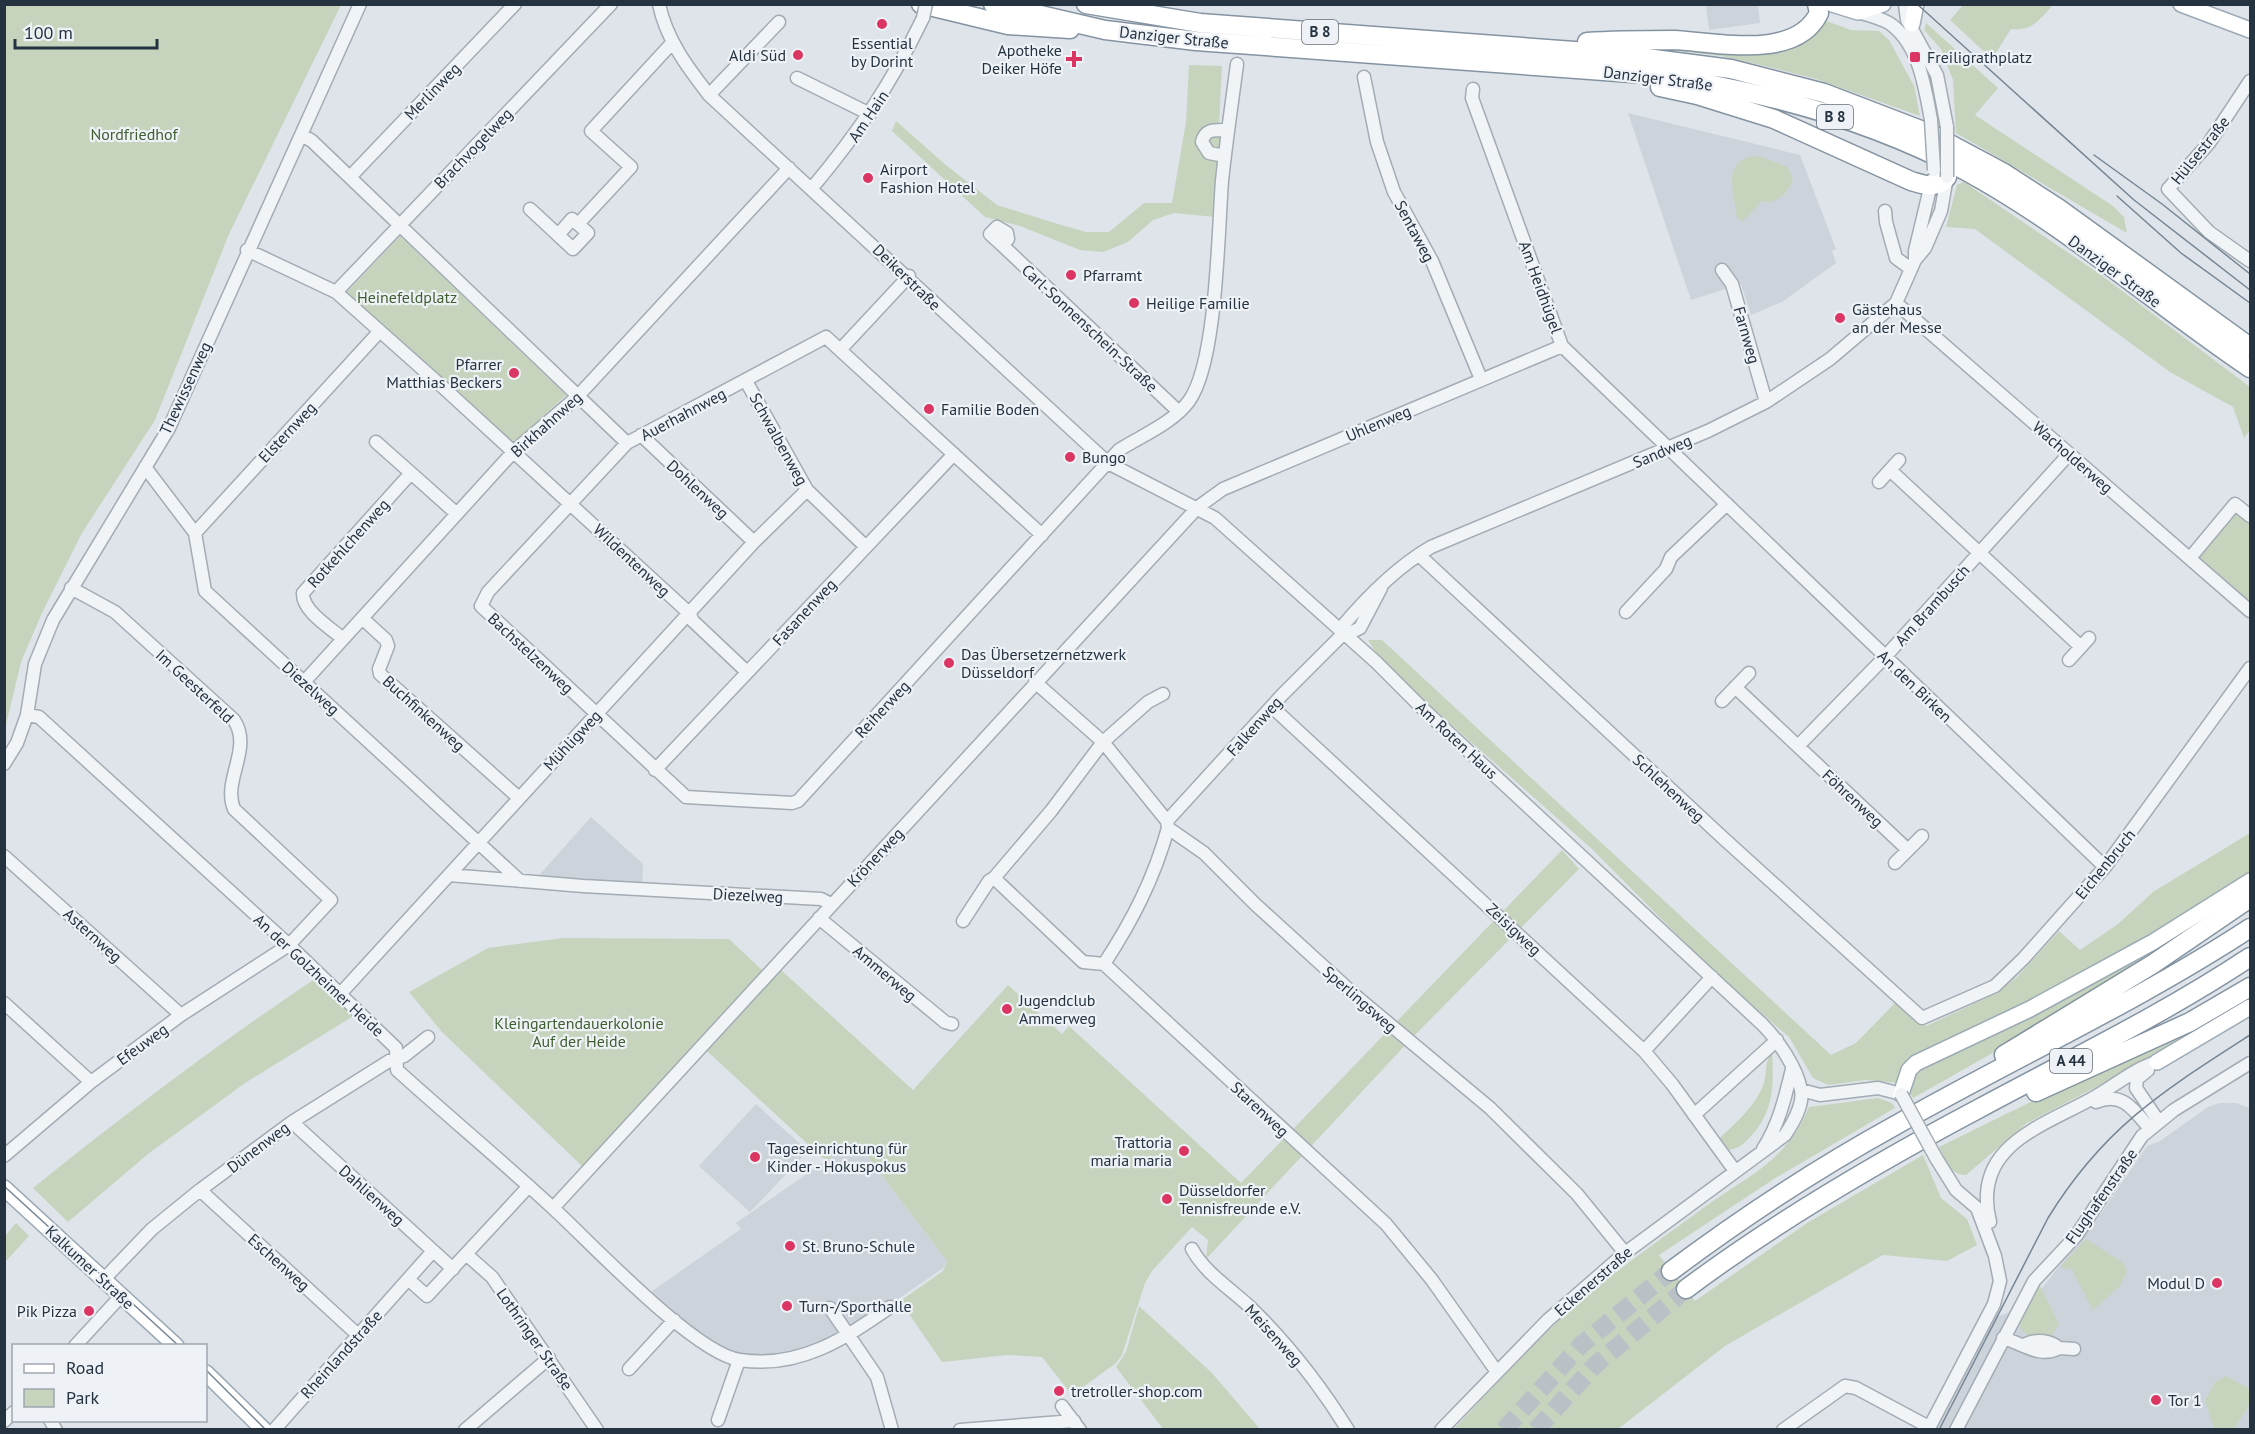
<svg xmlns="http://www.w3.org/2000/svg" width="2255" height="1434" viewBox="0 0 2255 1434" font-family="'PT Sans',sans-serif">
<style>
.built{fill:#ccd3db}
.green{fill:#c6d4be}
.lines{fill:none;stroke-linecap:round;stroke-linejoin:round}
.highway-tunnel{stroke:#b9c1c7;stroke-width:18;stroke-dasharray:18 9;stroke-linecap:butt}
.minor-casing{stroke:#a3abb3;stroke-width:15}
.major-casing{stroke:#9caab6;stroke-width:18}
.highway-casing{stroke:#8493a1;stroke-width:21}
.minor{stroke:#f1f4f7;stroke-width:12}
.major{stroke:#fff;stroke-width:15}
.highway{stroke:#fff;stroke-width:18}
.tram{stroke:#768594;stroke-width:1.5}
.minor-bridge-casing{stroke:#a3abb3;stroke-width:15;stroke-linecap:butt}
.minor-bridge{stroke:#f1f4f7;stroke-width:12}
.poi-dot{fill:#db3663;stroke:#eef2f6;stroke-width:2}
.labels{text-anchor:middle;stroke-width:4.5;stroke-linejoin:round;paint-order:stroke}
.shield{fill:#eef2f6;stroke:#616c77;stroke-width:1.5}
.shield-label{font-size:15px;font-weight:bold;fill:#253341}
.street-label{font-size:16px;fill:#253341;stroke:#eef2f6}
.poi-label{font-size:16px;fill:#253341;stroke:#eef2f6;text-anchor:start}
.park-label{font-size:16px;fill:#405f31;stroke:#eef2f6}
</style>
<rect width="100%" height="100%" fill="#dee4e9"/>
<path class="built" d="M1706,5H1758L1760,23L1709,30Z
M1628,113L1800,155L1836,249L1832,251L1836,263L1782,302L1751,315L1741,284L1691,300Z
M591,817L643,864L642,886L535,880Z
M2220,1103H2236L2250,1108V1429L1936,1430L1993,1318L2028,1306L2104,1209L2147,1146L2160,1141L2208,1107Z
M756,1104L808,1151L750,1212L699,1166Z
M840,1151L867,1156L947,1261L943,1268L848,1334L797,1357L754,1360L709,1345L663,1308L652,1291L741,1229L736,1223Z"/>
<path class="green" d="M5,4L341,5L229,234L155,420L82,533L42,613L21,662L5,729Z
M1963,5V4L2053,5C2040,19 2032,32 2011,29L1992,59L1950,20Z
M1821,19L1851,30L1879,31L1889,40L1914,86L1920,116L1816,79L1769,67L1721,56L1661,49L1659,45L1748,48Z
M1926,23L1998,88L1975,115L2113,206L2124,217L2127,233L1956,133L1953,80L1941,49L1924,30Z
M1189,65L1222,66L1219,125L1223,126L1215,217L1174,213L1153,220L1128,242L1103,252L1080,250L1020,226L985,217L892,131L896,121L947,166L997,205L1058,224L1086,232H1109L1144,203H1172L1186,122Z
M1752,156L1762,157L1788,167L1793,180C1787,193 1777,205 1762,201L1743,221L1737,218C1734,194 1722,163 1752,156Z
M1964,182L2101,275L2250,387V430L2244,438L2233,407L2170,372L1975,229L1946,227L1957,185Z
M400,236L566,395L512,444L346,293Z
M2236,511L2250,523V605L2197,559Z
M1368,640H1382L1831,1055L1856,1043L1895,1003L1914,1021L1926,1026L1997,993L2018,976L2059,931L2080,950L2118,924L2153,892L2250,833V890C2143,966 2028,1034 1913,1098L1907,1088L1898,1083L1866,1080L1828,1085L1813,1078L1789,1037L1712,970L1592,849L1383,664Z
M1562,850L1579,869L1412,1038L1206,1259L1208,1240L1192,1227L1152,1271L1145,1283L1122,1355L1116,1363L1072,1395L1042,1357L1008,1355L942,1362L900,1301L943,1271L947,1261L867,1156L840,1151L826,1161L706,1050L781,970L913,1090L1008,985L1062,1034L1069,1026L1241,1183Z
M564,938L729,939L763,971L584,1168L442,1032L409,992L488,948Z
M316,978L355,1015L245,1083L148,1154L68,1222L33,1188C125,1114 218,1044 316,978Z
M2250,994V999L2155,1056L2027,1123L1966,1175C1950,1176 1945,1158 1939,1147Z
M1772,1052C1774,1084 1774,1112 1751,1136C1744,1144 1738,1149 1727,1150L1720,1138C1736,1122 1756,1106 1764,1083C1768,1069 1763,1067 1772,1052Z
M1878,1098L1892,1103L1895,1108L1777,1177L1659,1255L1695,1301L1807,1223L1923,1155L1941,1198L1967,1219L1977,1245L1947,1261L1883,1255L1725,1346L1618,1429L1453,1430C1498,1382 1542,1333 1592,1291C1629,1261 1668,1234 1706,1206C1750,1175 1787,1160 1809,1107Z
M16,1223L29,1236L5,1262V1236Z
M2086,1239L2122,1262L2127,1271L2119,1287L2093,1310L2071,1268L2064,1269L2061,1266Z
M2039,1284L2059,1324L2052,1335C2041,1341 2027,1339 2020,1327L2023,1314Z
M1139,1306L1212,1373L1260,1429H1163L1116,1367L1126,1352Z
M2226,1376L2250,1389V1404L2234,1429H2214L2205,1401L2215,1382Z"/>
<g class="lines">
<path class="highway-tunnel" d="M1504,1430L1581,1345L1671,1271
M1536,1430L1594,1366L1686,1289"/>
<g class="minor-casing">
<path id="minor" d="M659,4C666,39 688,68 709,95L1108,463L1215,518L1376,662L1421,707L1762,1024C1778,1040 1797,1068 1801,1090C1804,1105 1793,1123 1785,1135L1625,1253L1548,1320L1441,1430
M1905,4L1907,20L1937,75L1947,127
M1858,12C1868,15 1880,18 1889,23C1919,43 1925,88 1931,120
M1364,77L1377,142L1394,192L1432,261L1481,379
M797,78L870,114
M2250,81L2209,143L2168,189L2209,232L2250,261
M1473,89L1472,98L1562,346L2105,867
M709,95L779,22
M302,135L312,141L627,443
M1225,156L1209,153L1202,142C1205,128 1216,130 1228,130
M350,177L515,4
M812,188C859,132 891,84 923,18
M530,209L558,235L572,219L578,224L631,167L591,131L673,42
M1885,211L1886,222L1896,258L1911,269
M558,235L573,249L588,233L578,224
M1002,245L990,234L997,227L1007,233L1008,239L1002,245L1178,411
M247,250L336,292L446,390L689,613L693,621L747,672
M1915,260V251L1932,180
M1722,270L1732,284L1766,402
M909,276L840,350L826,337L627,443L488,592L481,606L686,797L792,803L798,801L1119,450C1141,436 1173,423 1189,401C1217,362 1218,232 1222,181C1226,142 1232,103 1237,64
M336,292L611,4
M1896,303L2250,611
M840,350L1042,535
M746,381L807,490L866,547
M641,435L754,542
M376,442L411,473
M145,467L195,533L205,591L520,881
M1890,470L2081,647
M1879,482L1899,460
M195,533L379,332
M1419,555L1722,837L1922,1018L1995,986L2023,959L2105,867L2250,668
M2190,558L2235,504L2250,516
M1626,612L1666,569L1671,557L1727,504
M362,618L386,640L388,646L379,669L380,674L519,798
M1340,629C1366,598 1395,568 1431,547L1708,431L1766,402L1830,359L1896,303L1915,260L1925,248L1941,211L1947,177
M1346,635L1360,628L1381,588
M343,639C331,628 302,611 303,593L411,473L457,514
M2069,660L2089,638
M304,682L514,451L577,397L789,168
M1035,682L1103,742L1167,821L1168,828C1154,879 1132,921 1104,964
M1735,687L1908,850
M1722,701L1749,673
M1272,707L1644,1051L1672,1084L1735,1171
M27,715L39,717L289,945L396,1048L397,1070C449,1117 503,1162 554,1209C592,1244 695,1354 740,1360C799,1369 844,1339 890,1307
M1798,746L1885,657L2069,454
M4,764L17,743L27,715L35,664L53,620L169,428L360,4
M655,770L954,454
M1167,821L1283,694L1344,633
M1168,828L1204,853L1255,904L1357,997L1490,1108L1577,1194L1625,1253
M4,856L181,1015
M1895,863L1922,836
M449,875L583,886L821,899L831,904
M994,878L1083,962L1104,964L1386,1224L1432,1280L1497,1372
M819,918L945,1022L952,1024
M963,921L989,881L994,878L1051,811L1103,742L1148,702L1163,694
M341,993L754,542L807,490
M4,1003L91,1082
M1644,1051L1712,977
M2148,1070L2137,1079L2136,1088L2159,1122
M1801,1090L1820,1095L1878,1088L1901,1094
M2096,1102C2123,1091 2134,1110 2150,1129
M1694,1115L1777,1040
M292,1122L453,1269
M1763,1149C1779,1124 1785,1098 1792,1069
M4,1156L91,1082L181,1015L289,945L331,900L234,809C222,780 253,749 234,720L115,612L71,588
M200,1190L358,1335
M553,1208L1198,507L1223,489L1562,346
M1990,1222C1971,1146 2041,1127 2093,1098C2115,1086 2133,1069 2157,1062
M1192,1249C1205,1273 1231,1289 1250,1307C1288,1344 1320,1385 1348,1430
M466,1254L492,1277L597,1430
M104,1279L152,1229L200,1190L292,1122L389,1061L404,1056L428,1037
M408,1279L427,1296L529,1186
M830,1308L877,1377L892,1430
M2003,1338C2022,1343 2040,1359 2059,1348
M2026,1344C2037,1339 2050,1340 2059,1348L2074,1349
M75,1346L121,1296
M629,1369L674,1320
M1062,1406L1080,1430
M50,1420L56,1430
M718,1420L739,1360
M4,1421L14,1412
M274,1430L433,1251
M465,1430L549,1358
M960,1430L1074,1421
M1783,1430L1845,1386L1856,1388L1929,1427
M1928,1430L1994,1304L2000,1281L1995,1256L1977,1208L1956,1190L1936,1158
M1956,1430L2034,1281L2076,1236L2142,1136L2174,1110L2250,1063"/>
</g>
<g class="major-casing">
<path id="major" d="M1832,4L1858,12L1883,4
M2181,4L2250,30
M1912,24L1916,4
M2157,1062L2250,1007
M1901,1094L1909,1070L1916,1063L2030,1009L2153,942L2250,881
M4,1188L176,1346
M206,1373L264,1430"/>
</g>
<g class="highway-casing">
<path id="highway" d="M921,4L1008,25L1070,29
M993,4L1105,30L1196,41L1645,74C1756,89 1867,118 1966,171C2067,226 2155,304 2250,368
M1086,4L1200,23L1615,54L1731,69L1824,93L1931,134L2004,173L2058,208L2250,347
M1587,42C1616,40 1645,40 1674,40C1716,42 1796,61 1819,13L1817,4
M1660,87L1697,95L1774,119L1911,181C1925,185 1937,190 1947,177
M2004,1055L2153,964L2250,898
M2036,1092L2190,1022L2250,987
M1671,1271C1743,1217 1818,1168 1896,1125C2014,1058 2137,1002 2250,928
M1686,1289C1778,1220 1878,1162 1980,1108C2071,1059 2164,1014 2250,957"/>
</g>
<use href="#minor" class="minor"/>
<use href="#major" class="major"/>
<use href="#highway" class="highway"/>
<path class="tram" d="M1917,4L2134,200L2250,290
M2094,155L2162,204L2250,274
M2117,196L2181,253L2250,303
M4,1186L179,1346
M206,1370L266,1430
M1939,1430L2048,1218C2104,1127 2163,1091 2250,1035"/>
<g class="minor-bridge-casing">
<path id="minor-bridge" d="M923,18L926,4
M1931,120L1934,170
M1947,177V127
M1901,1094L1936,1158"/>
</g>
<use href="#minor-bridge" class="minor-bridge"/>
</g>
<g class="poi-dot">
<circle cx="882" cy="24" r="6"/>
<circle cx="798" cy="55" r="6"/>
<rect x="1909" y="51" width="12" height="12" rx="3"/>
<path d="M1071 50h6v6h6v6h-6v6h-6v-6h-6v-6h6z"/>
<circle cx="868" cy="178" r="6"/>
<circle cx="1071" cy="275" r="6"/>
<circle cx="1134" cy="303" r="6"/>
<circle cx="1840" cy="318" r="6"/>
<circle cx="514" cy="373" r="6"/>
<circle cx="929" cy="409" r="6"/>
<circle cx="1070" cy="457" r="6"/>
<circle cx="949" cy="663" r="6"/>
<circle cx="1007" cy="1009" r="6"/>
<circle cx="1184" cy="1151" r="6"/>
<circle cx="755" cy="1157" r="6"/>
<circle cx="1167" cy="1199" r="6"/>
<circle cx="790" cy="1246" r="6"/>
<circle cx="2217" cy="1283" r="6"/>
<circle cx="787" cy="1306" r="6"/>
<circle cx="89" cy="1311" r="6"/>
<circle cx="1059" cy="1391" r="6"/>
<circle cx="2156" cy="1400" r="6"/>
</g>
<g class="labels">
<g class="shield">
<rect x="1302" y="20" width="36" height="24" rx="4.5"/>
<rect x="1817" y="105" width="36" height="24" rx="4.5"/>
<rect x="2050" y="1049" width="42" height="24" rx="4.5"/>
</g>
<g class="shield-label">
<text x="1320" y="37">B 8</text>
<text x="1835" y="122">B 8</text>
<text x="2071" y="1066">A 44</text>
</g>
<g class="street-label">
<text transform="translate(1174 37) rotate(6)" y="6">Danziger Straße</text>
<text transform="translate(1658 78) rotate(7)" y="6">Danziger Straße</text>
<text transform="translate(432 91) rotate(-46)" y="6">Merlinweg</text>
<text transform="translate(868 116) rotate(-56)" y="6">Am Hain</text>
<text transform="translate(473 148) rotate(-46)" y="6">Brachvogelweg</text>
<text transform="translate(2200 150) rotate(-51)" y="6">Hülsestraße</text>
<text transform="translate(1415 231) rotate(62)" y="6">Sentaweg</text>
<text transform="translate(2115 271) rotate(36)" y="6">Danziger Straße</text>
<text transform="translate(907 277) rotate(44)" y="6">Deikerstraße</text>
<text transform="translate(1541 287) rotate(70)" y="6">Am Heidhügel</text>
<text transform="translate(1090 328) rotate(43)" y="6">Carl-Sonnenschein-Straße</text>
<text transform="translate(1747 335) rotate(74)" y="6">Farnweg</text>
<text transform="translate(185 388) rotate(-65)" y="6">Thewissenweg</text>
<text transform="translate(683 414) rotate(-28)" y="6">Auerhahnweg</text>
<text transform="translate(1378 423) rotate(-23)" y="6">Uhlenweg</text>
<text transform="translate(546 424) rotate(-42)" y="6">Birkhahnweg</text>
<text transform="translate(287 432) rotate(-47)" y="6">Elsternweg</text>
<text transform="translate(779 439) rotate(61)" y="6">Schwalbenweg</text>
<text transform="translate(1662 451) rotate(-23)" y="6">Sandweg</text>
<text transform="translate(2073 457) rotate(41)" y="6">Wacholderweg</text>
<text transform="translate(698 489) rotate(43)" y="6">Dohlenweg</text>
<text transform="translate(348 543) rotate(-48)" y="6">Rotkehlchenweg</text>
<text transform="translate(632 560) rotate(43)" y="6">Wildentenweg</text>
<text transform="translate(1932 605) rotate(-48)" y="6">Am Brambusch</text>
<text transform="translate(804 612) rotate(-47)" y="6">Fasanenweg</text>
<text transform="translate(531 653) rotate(43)" y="6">Bachstelzenweg</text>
<text transform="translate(195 686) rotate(43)" y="6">Im Geesterfeld</text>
<text transform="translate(1915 686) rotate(44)" y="6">An den Birken</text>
<text transform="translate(311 688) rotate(42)" y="6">Diezelweg</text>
<text transform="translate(882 709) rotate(-47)" y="6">Reiherweg</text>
<text transform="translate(424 713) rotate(42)" y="6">Buchfinkenweg</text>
<text transform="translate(1254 726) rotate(-48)" y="6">Falkenweg</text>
<text transform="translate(572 740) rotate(-47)" y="6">Mühligweg</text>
<text transform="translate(1457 740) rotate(43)" y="6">Am Roten Haus</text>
<text transform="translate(1669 788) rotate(43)" y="6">Schlehenweg</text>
<text transform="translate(1853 798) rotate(43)" y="6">Föhrenweg</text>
<text transform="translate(875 857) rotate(-47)" y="6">Krönerweg</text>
<text transform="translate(2105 864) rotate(-51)" y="6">Eichenbruch</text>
<text transform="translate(748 895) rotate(3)" y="6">Diezelweg</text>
<text transform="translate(1514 929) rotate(43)" y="6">Zeisigweg</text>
<text transform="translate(93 935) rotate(42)" y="6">Asternweg</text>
<text transform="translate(885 973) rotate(40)" y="6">Ammerweg</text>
<text transform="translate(319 975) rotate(43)" y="6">An der Golzheimer Heide</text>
<text transform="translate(1360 999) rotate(41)" y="6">Sperlingsweg</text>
<text transform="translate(142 1044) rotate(-36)" y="6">Efeuweg</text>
<text transform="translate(1260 1109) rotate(43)" y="6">Starenweg</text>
<text transform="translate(258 1147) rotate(-37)" y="6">Dünenweg</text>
<text transform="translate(372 1195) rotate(42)" y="6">Dahlienweg</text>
<text transform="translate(2101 1196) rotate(-55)" y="6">Flughafenstraße</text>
<text transform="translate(279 1262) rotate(42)" y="6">Eschenweg</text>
<text transform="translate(90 1267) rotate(43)" y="6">Kalkumer Straße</text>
<text transform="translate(1593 1281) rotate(-41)" y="6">Eckenerstraße</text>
<text transform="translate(1274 1335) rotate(48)" y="6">Meisenweg</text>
<text transform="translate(535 1339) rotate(55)" y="6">Lothringer Straße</text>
<text transform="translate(341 1354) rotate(-48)" y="6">Rheinlandstraße</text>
</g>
<g class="poi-label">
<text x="882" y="49" text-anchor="middle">Essential<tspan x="882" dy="18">by Dorint</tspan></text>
<text x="1062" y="56" text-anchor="end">Apotheke<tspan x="1062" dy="18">Deiker Höfe</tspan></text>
<text x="786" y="61" text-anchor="end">Aldi Süd</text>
<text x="1927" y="63">Freiligrathplatz</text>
<text x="880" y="175">Airport<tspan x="880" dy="18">Fashion Hotel</tspan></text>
<text x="1083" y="281">Pfarramt</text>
<text x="1146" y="309">Heilige Familie</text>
<text x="1852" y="315">Gästehaus<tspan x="1852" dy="18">an der Messe</tspan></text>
<text x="502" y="370" text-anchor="end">Pfarrer<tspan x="502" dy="18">Matthias Beckers</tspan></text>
<text x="941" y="415">Familie Boden</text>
<text x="1082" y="463">Bungo</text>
<text x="961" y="660">Das Übersetzernetzwerk<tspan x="961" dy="18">Düsseldorf</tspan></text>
<text x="1019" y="1006">Jugendclub<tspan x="1019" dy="18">Ammerweg</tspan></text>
<text x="1172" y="1148" text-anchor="end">Trattoria<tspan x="1172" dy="18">maria maria</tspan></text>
<text x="767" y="1154">Tageseinrichtung für<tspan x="767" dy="18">Kinder - Hokuspokus</tspan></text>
<text x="1179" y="1196">Düsseldorfer<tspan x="1179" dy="18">Tennisfreunde e.V.</tspan></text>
<text x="802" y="1252">St. Bruno-Schule</text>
<text x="2205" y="1289" text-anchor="end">Modul D</text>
<text x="799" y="1312">Turn-/Sporthalle</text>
<text x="77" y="1317" text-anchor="end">Pik Pizza</text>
<text x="1071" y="1397">tretroller-shop.com</text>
<text x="2168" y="1406">Tor 1</text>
</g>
<g class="park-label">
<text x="134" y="140">Nordfriedhof</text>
<text x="407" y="303">Heinefeldplatz</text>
<text x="579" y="1029">Kleingartendauerkolonie<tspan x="579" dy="18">Auf der Heide</tspan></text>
</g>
</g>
<rect width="2255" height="1434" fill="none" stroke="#253341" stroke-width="12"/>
<rect x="12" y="1344" width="195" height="78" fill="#eef2f6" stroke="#9ea6ae" stroke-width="1.5"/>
<rect x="24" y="1364" width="30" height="9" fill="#ffffff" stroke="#9ea6ae" stroke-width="1.5"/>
<text x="66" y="1374" font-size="18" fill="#253341">Road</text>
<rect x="24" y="1389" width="30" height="18" fill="#c6d4be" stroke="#9ea6ae" stroke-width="1.5"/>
<text x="66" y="1404" font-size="18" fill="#253341">Park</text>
<path d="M15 39v9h142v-9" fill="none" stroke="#253341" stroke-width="3"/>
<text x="24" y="39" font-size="18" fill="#253341" stroke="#eef2f6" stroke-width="4.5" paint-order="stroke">100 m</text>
</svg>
